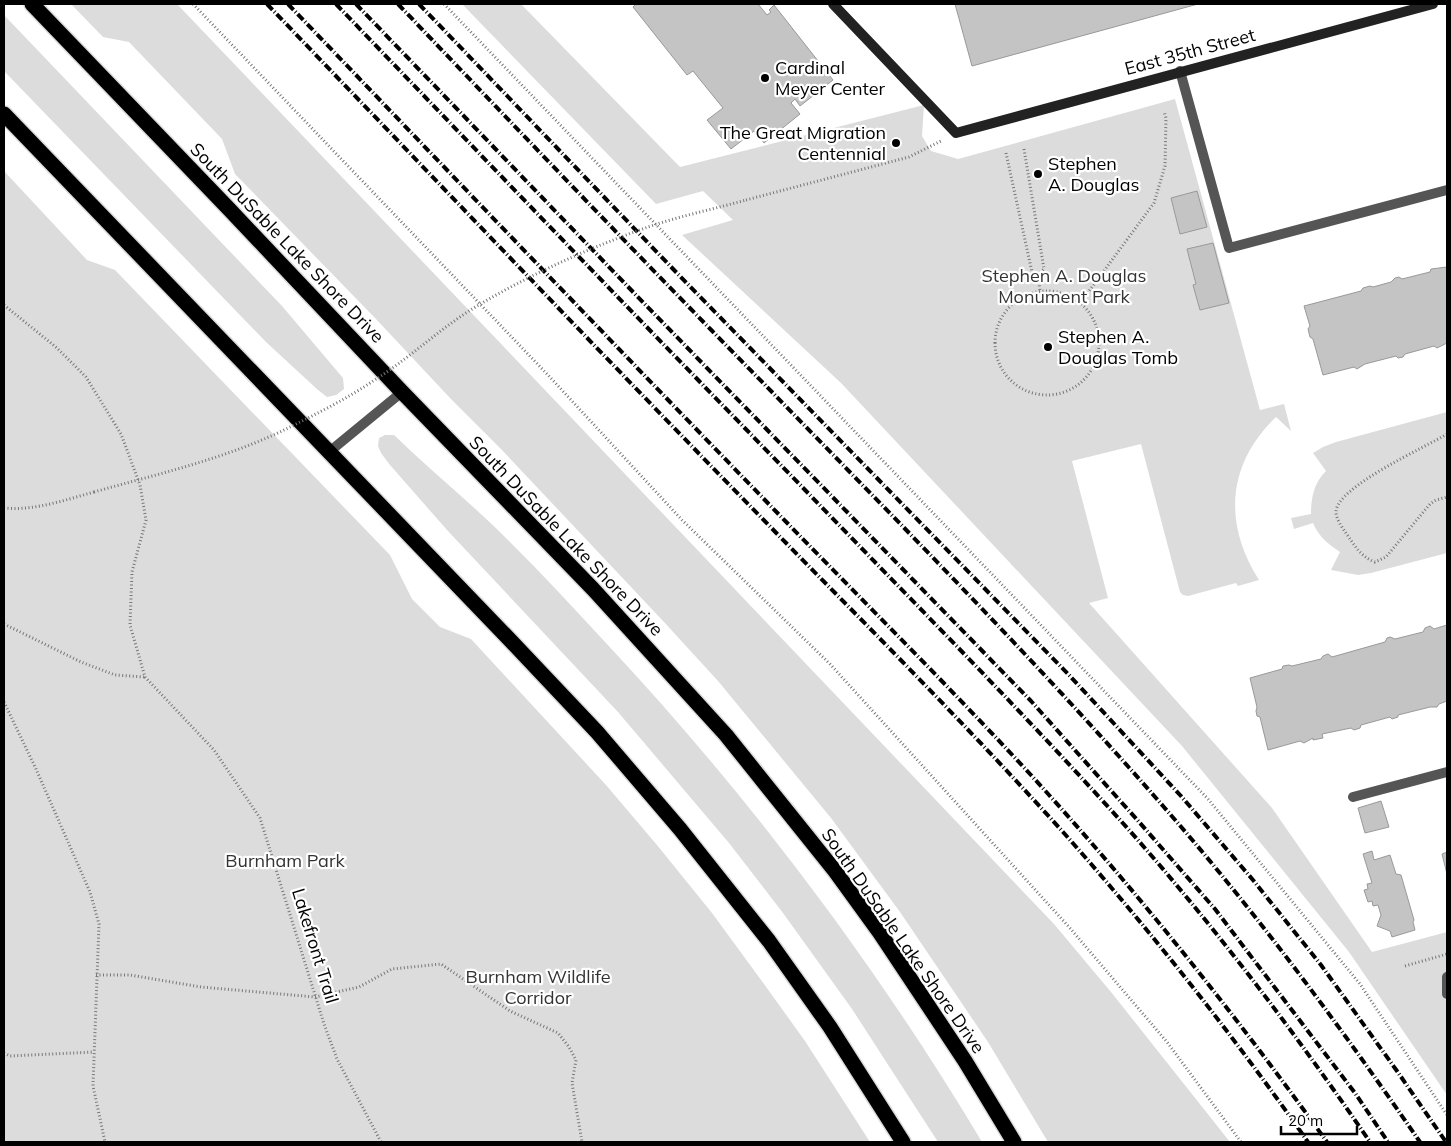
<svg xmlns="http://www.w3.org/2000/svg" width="1451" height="1146" viewBox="0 0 1451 1146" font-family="Mulish,sans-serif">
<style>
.green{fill:#dcdcdc}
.building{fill:#c4c4c4;stroke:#999}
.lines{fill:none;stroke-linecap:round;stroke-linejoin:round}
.highway-casing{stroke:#dbdbdb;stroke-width:18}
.path{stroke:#777;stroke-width:3;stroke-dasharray:1 2.5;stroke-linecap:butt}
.lane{stroke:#555;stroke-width:10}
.secondary{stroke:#222;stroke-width:10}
.highway{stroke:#000;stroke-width:15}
.rail{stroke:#000;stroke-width:4;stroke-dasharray:8 2.5 1 2.5;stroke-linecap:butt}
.path-bridge{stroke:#777;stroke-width:3;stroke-dasharray:1 2.5;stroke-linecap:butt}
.poi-dot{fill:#000;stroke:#fff;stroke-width:2}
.labels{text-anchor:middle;stroke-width:4.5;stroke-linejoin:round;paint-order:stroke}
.street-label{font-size:18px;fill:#000;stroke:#fff}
.poi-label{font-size:18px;fill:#000;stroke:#fff;text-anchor:start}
.park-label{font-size:18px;fill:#333;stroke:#fff}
</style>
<rect width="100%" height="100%" fill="#fff"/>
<path class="green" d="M71,4H177L1054,924L1111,992L1230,1142H1048L988,1042L900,912L831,818L718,681L664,622L501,449L450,398L376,319L235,174L222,139L129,42L103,37Z
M462,4H521L680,167L924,105L922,136L931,151L958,159L1175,99L1260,410L1284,404L1291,431L1276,417C1227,464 1223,524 1259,580L1238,586L1236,583L1188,596L1183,595L1180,592L1141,444L1072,461L1108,598L1089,603L1272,808L1372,952L1447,932V1095L1349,952L1182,746L841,383L682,235L733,220L703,191L656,204Z
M4,15L282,306L343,378L344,389L336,395L327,397L318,390L266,342L4,71Z
M4,171L87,260L115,270L390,555L412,599L440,627L471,639L606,785L657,845L712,913L764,984L805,1041L870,1142H4Z
M1447,412V553L1371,573L1358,575L1331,570L1340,552C1328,544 1319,537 1313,523L1294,529L1291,518L1311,514C1311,497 1314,483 1326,471L1313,453L1323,447L1336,442Z
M385,435H394C423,463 454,489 483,516C526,556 566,600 606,643C749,796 875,963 982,1142H938L852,1009L783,913L729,843L618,712L447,530L390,465L381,453L378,446L379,438Z"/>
<path class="building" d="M636,4H758L767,15L771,12L769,10L774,5L833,80L800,106L795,99L791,103L800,114L764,143L754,131L731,149L707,120L723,108L693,71L687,75L633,7Z
M955,4H1198L972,66Z
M1197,191L1207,227L1180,234L1171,198Z
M1213,243L1229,303L1200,310L1193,285L1196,284L1187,249Z
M1447,267V343L1437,348L1434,346L1405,354L1403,357L1398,358L1396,356L1365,364L1357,369L1354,367L1323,375L1313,339L1310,337L1308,329L1310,326L1304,306L1361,291L1363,288L1370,286L1373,287L1391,282L1395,278L1399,277L1402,279L1430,272L1431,269Z
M1447,625V701L1439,704L1437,707H1430L1398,715V717L1392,719L1390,717L1361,725L1360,728L1354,730L1351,728L1322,734L1323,738L1313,740V738L1304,743L1300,741L1268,750L1260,717L1257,716L1256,711L1257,707L1250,678L1282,669L1283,666L1289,665L1292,666L1321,659L1323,656L1328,654L1332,657L1385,642L1387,638L1390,637L1395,639L1423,632L1425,628L1430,626L1434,629Z
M1381,801L1389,827L1365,833L1358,808Z
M1372,851L1374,860L1390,855L1396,874L1401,875L1414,920L1413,922L1415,930L1392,937L1390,931L1377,926L1381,915L1378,905L1373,906L1372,901L1368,902L1364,890L1368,889L1367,884L1372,883L1363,854Z
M1447,852V874L1442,854Z"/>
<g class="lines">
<g class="highway-casing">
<path id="highway" d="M32,4L229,209L402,392L593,589L726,735L835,871L880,933L965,1061L1014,1142
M4,114L510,640L597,732L680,829L769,941L830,1027L903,1142"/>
</g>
<path class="path" d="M193,4L548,375L682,520L830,664L1069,927L1167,1042L1241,1142
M444,4L1208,799L1360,984L1447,1115
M1024,149L1044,269L1038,275
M1006,153L1032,272L1038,275
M746,200L909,157L941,141
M1038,275L1040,291
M995 343a52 52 0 1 1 104 0a52 52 0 1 1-104 0Z
M1081,302L1154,203L1165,166L1166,118L1164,111
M4,305L57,348L86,377L121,434L140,485L146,520L132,572L130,625L145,677L214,750L260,818L324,1024L337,1059L381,1142
M1447,434C1426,447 1336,487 1336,512C1336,519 1342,527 1346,533C1354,545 1361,557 1375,562L1386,557L1430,504L1436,500L1447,497
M4,508C34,511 65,500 94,492
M4,624L81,662L115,675L145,677
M4,702L36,769L90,892L99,924L93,1086L105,1142
M1405,966L1447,954
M96,975H130L201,987L315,997L359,987L392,969L441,964L510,1011L558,1033L569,1047L576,1060L572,1083L582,1142
M4,1053L10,1056L94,1052"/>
<path class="lane" d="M1180,71L1229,248L1447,190
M329,452L402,392
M1353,797L1447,772
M1447,977V994"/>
<path class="secondary" d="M833,4L956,133L1433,4"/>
<use href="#highway" class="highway"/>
<path class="rail" d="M267,4C428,172 589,341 751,507C856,615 962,720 1063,832C1150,930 1233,1035 1308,1142
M288,4C445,168 602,332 761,496C850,588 943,680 1030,774C1137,891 1235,1014 1327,1142
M336,4C493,168 650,331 809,494C916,605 1026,715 1129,830C1216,928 1296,1034 1370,1142
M356,4L635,294L1031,701L1140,823L1215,909L1355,1093L1388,1142
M398,4C522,134 646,264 772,392C904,528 1038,663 1163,806C1256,912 1340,1026 1420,1142
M419,4L675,271L1069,675L1181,796L1253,880L1321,965L1397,1071L1446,1142"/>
<path class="path-bridge" d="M94,492C158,474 224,459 284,430C314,415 345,400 373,381C409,359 440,328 477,306C531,274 589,248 648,227C680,216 714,209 746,200"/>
</g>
<g class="poi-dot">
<circle cx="765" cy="78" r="5"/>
<circle cx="896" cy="143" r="5"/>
<circle cx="1038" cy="174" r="5"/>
<circle cx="1048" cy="347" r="5"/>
</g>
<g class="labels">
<g class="street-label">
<text transform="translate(1190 52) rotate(-15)" y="6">East 35th Street</text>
<text transform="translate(287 243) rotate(46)" y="6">South DuSable Lake Shore Drive</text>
<text transform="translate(566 536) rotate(46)" y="6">South DuSable Lake Shore Drive</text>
<text transform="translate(903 941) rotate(55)" y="6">South DuSable Lake Shore Drive</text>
<text transform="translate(315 946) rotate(73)" y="6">Lakefront Trail</text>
</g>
<g class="poi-label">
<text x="775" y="74">Cardinal<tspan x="775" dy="21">Meyer Center</tspan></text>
<text x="886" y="139" text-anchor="end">The Great Migration<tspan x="886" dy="21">Centennial</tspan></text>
<text x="1048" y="170">Stephen<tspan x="1048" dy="21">A. Douglas</tspan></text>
<text x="1058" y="343">Stephen A.<tspan x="1058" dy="21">Douglas Tomb</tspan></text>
</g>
<g class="park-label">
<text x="1064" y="282">Stephen A. Douglas<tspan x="1064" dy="21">Monument Park</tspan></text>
<text x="285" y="867">Burnham Park</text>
<text x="538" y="983">Burnham Wildlife<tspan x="538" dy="21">Corridor</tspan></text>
</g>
</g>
<rect width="1451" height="1146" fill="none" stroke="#000000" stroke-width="10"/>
<path d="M1281 1126v8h76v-8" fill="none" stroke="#000000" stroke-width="2.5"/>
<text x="1288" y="1126" font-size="15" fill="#000000" stroke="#ffffff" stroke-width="4" paint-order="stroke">20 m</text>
</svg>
